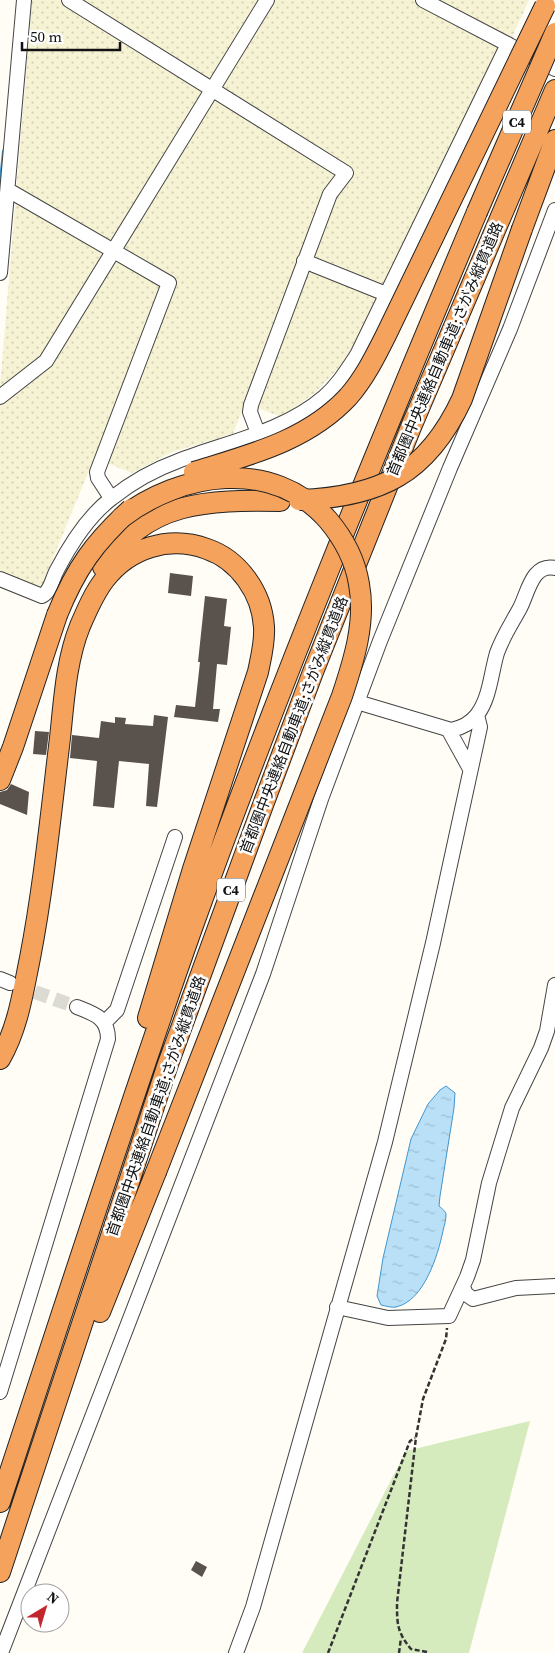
<svg xmlns="http://www.w3.org/2000/svg" width="555" height="1653" viewBox="0 0 555 1653" font-family="'Source Serif 4','Noto Sans JP',serif">
<style>
.farmland{fill:url(#farmland-dots)}
.grass{fill:#d5ebbd}
.water{fill:url(#water-ripples);stroke:#3f96cf}
.lines{fill:none;stroke-linecap:round;stroke-linejoin:round}
.stream{stroke:#3f96cf;stroke-width:4}
.building{fill:#5a524d}
.minor-tunnel{stroke:#dbdad3;stroke-width:14;stroke-dasharray:14 7;stroke-linecap:butt}
.minor-casing{stroke:#444;stroke-width:16}
.highway-casing{stroke:#222;stroke-width:22}
.path{stroke:#333;stroke-width:2.5;stroke-dasharray:5 2.5;stroke-linecap:butt}
.minor{stroke:#fff;stroke-width:14}
.highway{stroke:#f5a25d;stroke-width:20}
.highway-bridge-casing{stroke:#222;stroke-width:22;stroke-linecap:butt}
.highway-bridge{stroke:#f5a25d;stroke-width:20}
.labels{text-anchor:middle;stroke-width:5;stroke-linejoin:round;paint-order:stroke}
.shield{fill:#fff;stroke:#585858;stroke-width:1}
.shield-label{font-size:14px;font-weight:bold;fill:#111}
.street-label{font-size:15px;fill:#111;stroke:#fff}
</style>
<defs>
<pattern id="farmland-dots" width="8" height="8" patternUnits="userSpaceOnUse" patternTransform="scale(1.25)"><rect width="8" height="8" fill="#f6f3d4"/><path d="M2 2h.1M6 6h.1" fill="none" stroke="#d2cfb5" stroke-width="1.8" stroke-linecap="round"/></pattern>
<pattern id="water-ripples" width="26" height="14" patternUnits="userSpaceOnUse" patternTransform="scale(1.25)"><rect width="26" height="14" fill="#b9e0f7"/><path d="M2 4q2-2 4 0t4 0M15 11q2-2 4 0t4 0" fill="none" stroke="#9ebfd3"/></pattern>
</defs>
<rect width="100%" height="100%" fill="#fffdf5"/>
<path class="farmland" d="M32,0H529L512,37L505,34L378,300L361,333L340,366L316,392L281,417L245,403L233,434L172,452L132,473L94,458L41,588L0,573V387Z"/>
<path class="grass" d="M530,1421L469,1653H302L406,1451Z"/>
<path class="water" d="M446,1086L455,1093L454,1108L440,1196L439,1206C442,1209 446,1211 446,1215C446,1220 444,1226 443,1231C438,1255 424,1301 396,1307C392,1308 386,1306 381,1305L377,1296L383,1258L411,1139L428,1104L440,1090Z"/>
<g class="lines">
<path class="stream" d="M0,189L4,151"/>
</g>
<path class="building" d="M170,573L193,576L191,596L168,593Z
M205,596L227,599L224,626L231,627L227,665L217,664L213,709H220L218,722L174,717L176,705L195,707L200,662H198Z
M154,715L168,717L157,807L146,806L149,764L119,761L114,808L93,806L97,761L70,758L72,735L99,738L101,721L115,723V717L126,718L125,724L153,726Z
M35,731L49,732L46,755L33,754Z
M11,784L29,792L27,815L0,804V792L7,790Z
M196,1561L207,1567L202,1577L191,1570Z"/>
<g class="lines">
<path class="minor-tunnel" d="M15,985L77,1007"/>
<g class="minor-casing">
<path id="minor" d="M69,0L346,173L330,194L251,405L250,412L258,433
M423,0L515,48
M534,58L555,69
M8,190L169,283L97,472L98,478L111,498
M304,261L386,294
M0,273L24,0
M0,397L46,361L267,0
M0,579L42,596C51,591 52,579 57,570C70,545 88,516 112,498C131,483 156,469 178,461C227,442 283,432 324,397C338,385 347,370 357,355L508,44
M357,702L451,730C461,728 470,724 477,715C490,698 491,673 497,653C503,636 512,623 520,608C528,593 532,563 555,568
M448,729L469,767
M0,979L10,983
M104,1023L117,1010L175,837
M463,1287L466,1294L473,1299L516,1288L555,1286
M337,1307L388,1318L449,1316L467,1277L473,1260L489,1183L512,1108L541,1048L547,1031L555,985
M0,1392L108,1039C108,1018 95,1014 77,1007
M1,1653L263,974L321,799L380,641L450,468L510,329L555,210
M236,1653L253,1607L385,1142L433,943L480,727L477,715"/>
</g>
<g class="highway-casing">
<path id="highway" d="M522,229L555,140
M103,567C146,500 209,500 280,501
M0,780L13,747L57,615
M0,1059C18,1028 23,992 30,958C44,885 51,812 60,738C64,701 66,661 80,626C87,610 94,593 105,579C129,548 169,535 207,549C239,560 262,593 264,627C265,643 261,657 258,672L193,869L148,1018
M100,1312L156,1172
M0,1502C63,1311 124,1120 191,931C278,688 377,449 477,212
M0,1572L168,1064L263,805L313,672L411,427L555,90"/>
</g>
<path class="path" d="M427,1652L411,1649C397,1632 397,1624 397,1603L416,1437L423,1399L446,1339L447,1328
M328,1653L410,1441L415,1438
M399,1653L401,1638"/>
<use href="#minor" class="minor"/>
<use href="#highway" class="highway"/>
<g class="highway-bridge-casing">
<path id="highway-bridge" d="M477,212L555,33
M194,472C249,455 307,441 348,397C364,379 375,357 386,335L545,6
M299,500C380,497 427,474 462,399L522,229
M121,518C181,472 272,457 328,520C344,539 355,559 359,584C366,622 354,660 342,696L156,1172
M57,615C76,568 94,543 131,509"/>
</g>
<use href="#highway-bridge" class="highway-bridge"/>
</g>
<g class="labels">
<g class="shield">
<rect x="503" y="110.5" width="28" height="23" rx="4"/>
<rect x="217" y="878.5" width="28" height="23" rx="4"/>
</g>
<g class="shield-label">
<text x="517" y="127">C4</text>
<text x="231" y="895">C4</text>
</g>
<g class="street-label">
<text transform="translate(445 349) rotate(-67)" y="5">首都圏中央連絡自動車道;さがみ縦貫道路</text>
<text transform="translate(294 725) rotate(-69)" y="5">首都圏中央連絡自動車道;さがみ縦貫道路</text>
<text transform="translate(156 1106) rotate(-71)" y="5">首都圏中央連絡自動車道;さがみ縦貫道路</text>
</g>
</g>
<g transform="translate(45 1608) rotate(38)"><circle r="24" fill="#ffffff" stroke="#a0a0a0"/>
<path d="M0-4L9 19L0 12L-9 19Z" fill="#c4262e"/>
<text y="-8" font-size="14" font-weight="bold" text-anchor="middle" fill="#111111">N</text>
</g>
<path d="M22 42v8h98v-8" fill="none" stroke="#111111" stroke-width="2.5"/>
<text x="30" y="42" font-size="15" fill="#111111" stroke="#ffffff" stroke-width="4" paint-order="stroke">50 m</text>
</svg>
